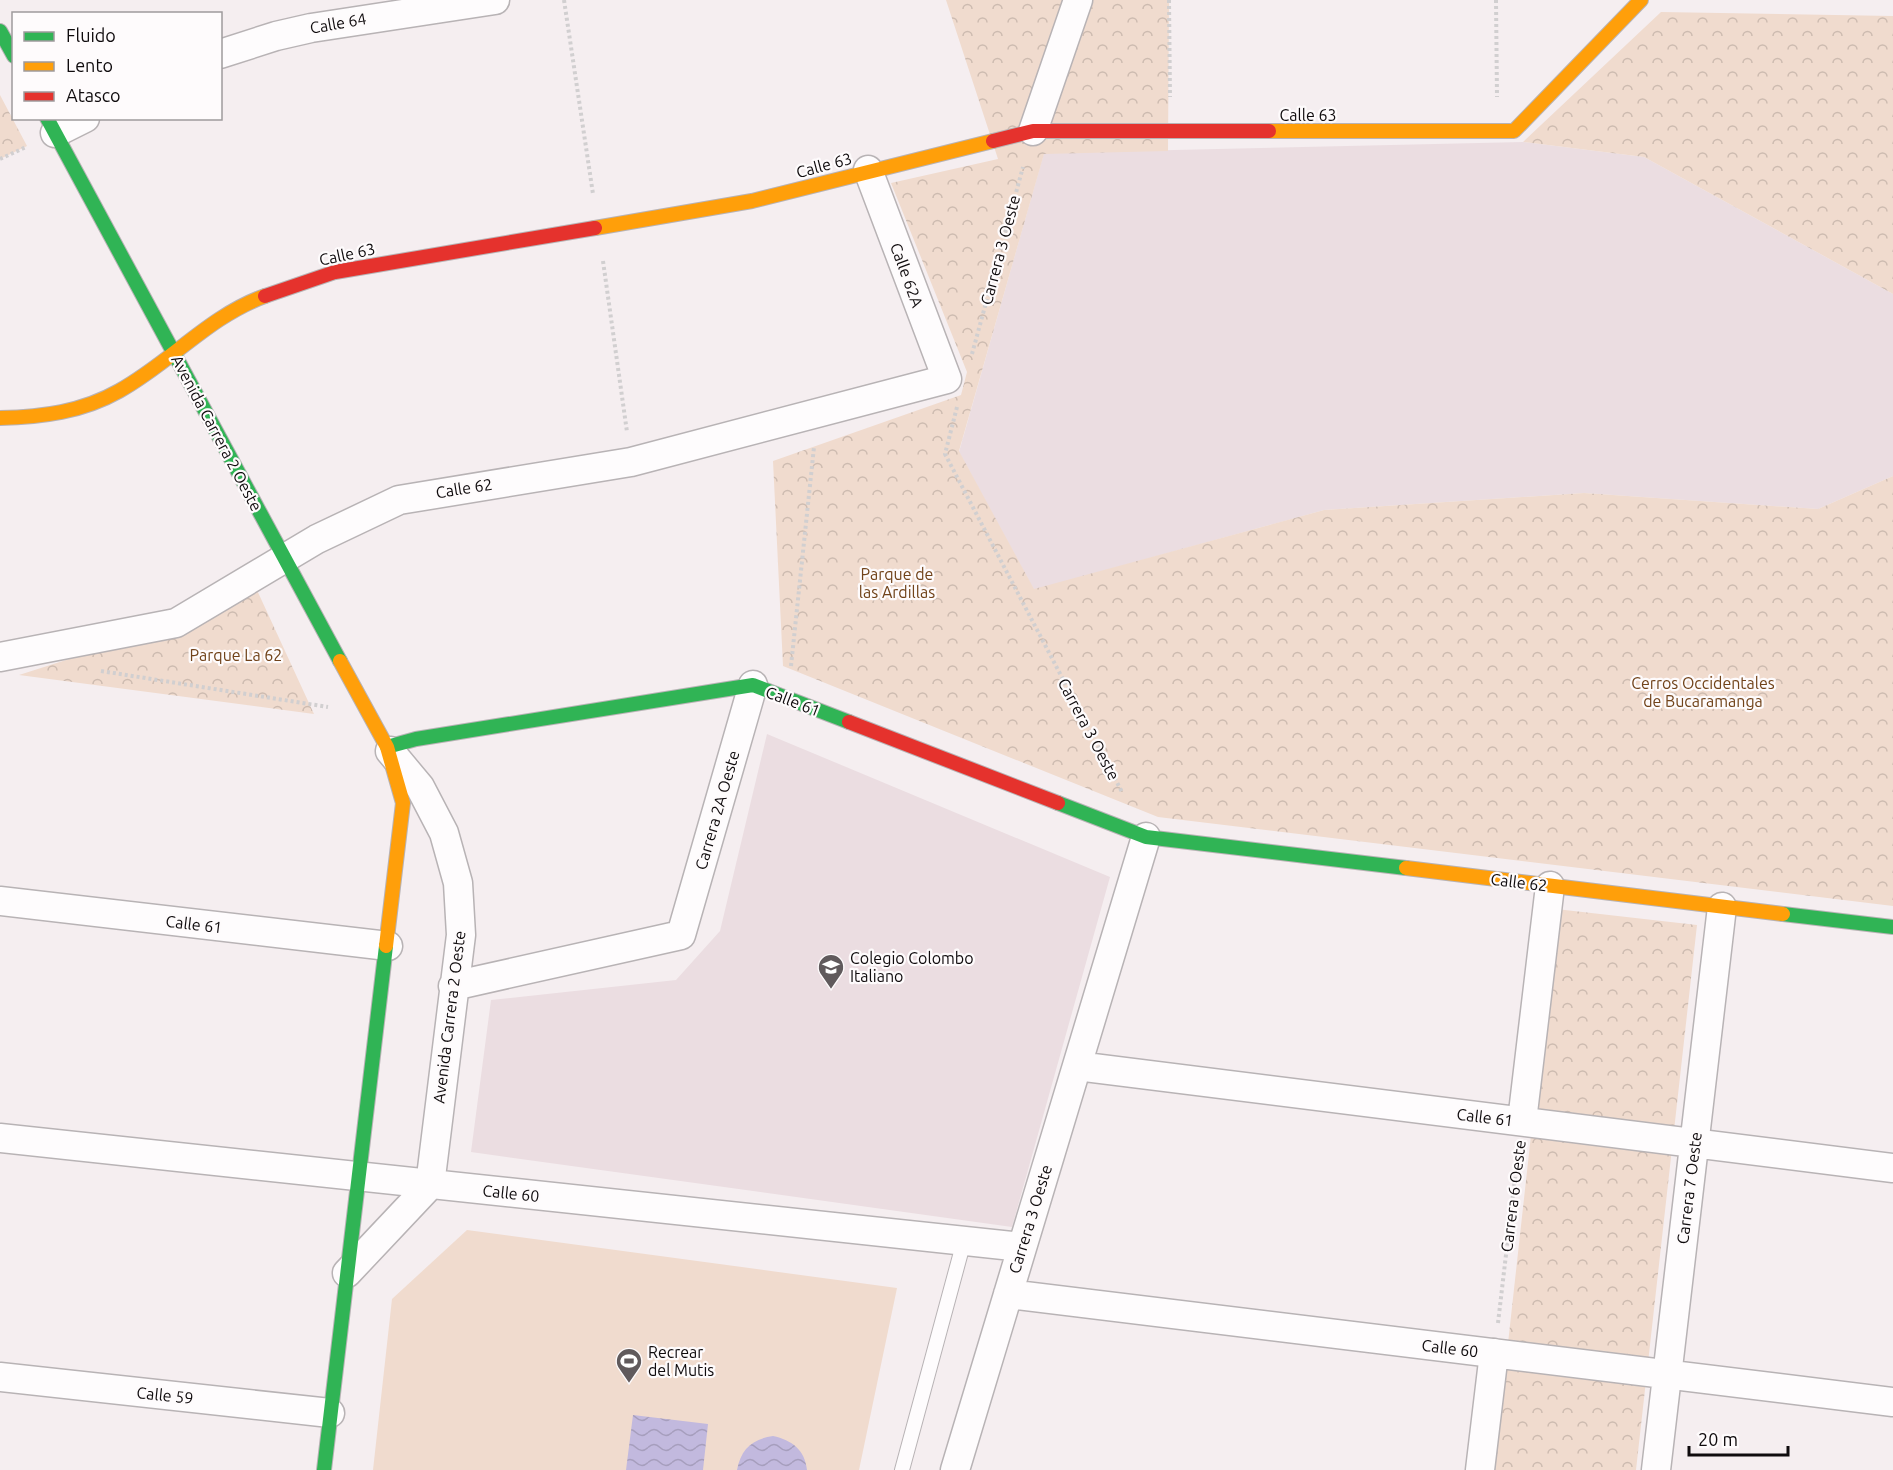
<svg xmlns="http://www.w3.org/2000/svg" width="1893" height="1470" viewBox="0 0 1893 1470" font-family="Ubuntu,sans-serif">
<style>
.built{fill:#ebdde1}
.green{fill:#f0dbce}
.forest{fill:url(#forest-crowns)}
.water{fill:url(#water-waves)}
.lines{fill:none;stroke-linecap:round;stroke-linejoin:round}
.lane-casing{stroke:#b8b3b5;stroke-width:16}
.street-casing{stroke:#b8b3b5;stroke-width:31}
.fast-casing{stroke:#b8b3b5;stroke-width:16}
.slow-casing{stroke:#b8b3b5;stroke-width:16}
.jam-casing{stroke:#b8b3b5;stroke-width:16}
.path{stroke:#d1cfd0;stroke-width:4;stroke-dasharray:3 3;stroke-linecap:butt}
.lane{stroke:#fefcfd;stroke-width:14}
.street{stroke:#fefcfd;stroke-width:28}
.fast{stroke:#30b455;stroke-width:14}
.slow{stroke:#ff9f0a;stroke-width:14}
.jam{stroke:#e5322d;stroke-width:14}
.labels{text-anchor:middle;stroke-width:4.5;stroke-linejoin:round;paint-order:stroke}
.street-label{font-size:16px;fill:#0f0b0d;stroke:#fefbfc}
.park-label{font-size:16px;fill:#71431a;stroke:#fefbfc}
.poi-label{font-size:16px;fill:#0f0b0d;stroke:#fefbfc;text-anchor:start}
</style>
<defs>
<pattern id="forest-crowns" width="20" height="18" patternUnits="userSpaceOnUse" patternTransform="scale(1.5)"><rect width="20" height="18" fill="#f0dbce"/><path d="M2 6a3 3 0 1 1 6 0M12 15a3 3 0 1 1 6 0" fill="none" stroke="#cdbbb0"/></pattern>
<pattern id="water-waves" width="16" height="10" patternUnits="userSpaceOnUse" patternTransform="scale(1.5)"><rect width="16" height="10" fill="#c2b9de"/><path d="M0 5q4-4 8 0t8 0" fill="none" stroke="#a69ebd"/></pattern>
</defs>
<rect width="100%" height="100%" fill="#f5eef0"/>
<path class="built" d="M1523,142L1644,157L1893,294V476L1818,509L1584,493L1324,510L1034,590L959,452L1044,153Z
M767,734L1110,877L1012,1227L471,1152L491,1000L676,980L720,931Z"/>
<path class="green" d="M467,1230L897,1288L859,1470H373L392,1299Z"/>
<path class="forest" d="M946,0H1169L1168,151L1044,154L959,451L1034,589L1324,510L1584,493L1818,509L1893,476V906L1158,817L783,666L773,461L961,395L967,372L891,183L998,159Z
M1661,12L1893,16V294L1644,157L1523,142Z
M0,95L27,146L0,159Z
M256,588L314,714L19,675L91,652Z
M1556,909L1697,925L1636,1470H1494Z"/>
<path class="water" d="M633,1415L708,1424L703,1470H626Z
M773,1436C792,1440 805,1450 807,1470H737C741,1449 752,1439 773,1436Z"/>
<g class="lines">
<g class="lane-casing">
<path id="lane" d="M902,1470L964,1241"/>
</g>
<g class="street-casing">
<path id="street" d="M220,54L276,36L311,28L495,0
M1033,131L1078,0
M55,133L85,118
M0,657L176,623L317,539L399,500L631,462L947,379L868,170
M0,901L388,946
M453,986L681,935L753,685
M1077,1066L1893,1168
M1522,1121L1550,886
M0,1138L1022,1247
M347,1273L430,1185L461,935L458,883L444,833L420,787L390,751
M1008,1294L1893,1402
M0,1377L330,1413
M955,1470L1146,837
M1480,1470L1494,1353
M1656,1470L1722,907"/>
</g>
<g class="fast-casing">
<path id="fast" d="M0,31L14,56
M47,118L340,661
M387,747L416,739L753,685L849,722
M1058,803L1146,837L1406,868
M1783,914L1893,927
M324,1470L386,946"/>
</g>
<g class="slow-casing">
<path id="slow" d="M1269,131H1514L1641,0
M595,228L752,201L993,141
M0,418C42,417 82,412 119,391C170,363 209,316 265,296
M340,661L387,747L403,803L386,946
M1406,868L1783,914"/>
</g>
<g class="jam-casing">
<path id="jam" d="M993,141L1033,131H1269
M265,296L335,272L595,228
M849,722L1058,803"/>
</g>
<path class="path" d="M564,0L593,194
M1169,0L1170,97
M1496,0L1497,97
M0,159L26,147
M603,261L627,432
M972,354L1023,167
M957,407L945,454L1122,792
M791,666L814,447
M101,671L328,707
M1498,1323L1518,1152"/>
<use href="#lane" class="lane"/>
<use href="#street" class="street"/>
<use href="#fast" class="fast"/>
<use href="#slow" class="slow"/>
<use href="#jam" class="jam"/>
</g>
<defs>
<g id="school-pin" transform="scale(1.35)"><path d="M0 17L-7.5 6A9.5 9.5 0 1 1 7.5 6Z" fill="#605a5c" stroke="#fefbfc"/><path d="M0-5L7-2L0 1L-7-2ZM-4 1L0 2.5L4 1V4Q0 6-4 4Z" fill="#fff"/></g>
<g id="stadium-pin" transform="scale(1.35)"><path d="M0 17L-7.5 6A9.5 9.5 0 1 1 7.5 6Z" fill="#605a5c" stroke="#fefbfc"/><path d="M0-5a6.5 5 0 1 0 0 10a6.5 5 0 1 0 0-10ZM-3.5-1.8h7v3.6h-7Z" fill="#fff"/></g>
</defs>
<g fill-rule="evenodd">
<use href="#school-pin" x="831" y="967"/>
<use href="#stadium-pin" x="629" y="1361"/>
</g>
<g class="labels">
<g class="street-label">
<text transform="translate(338 23) rotate(-10)" y="6">Calle 64</text>
<text x="1308" y="121">Calle 63</text>
<text transform="translate(824 165) rotate(-15)" y="6">Calle 63</text>
<text transform="translate(1000 250) rotate(-75)" y="6">Carrera 3 Oeste</text>
<text transform="translate(347 254) rotate(-12)" y="6">Calle 63</text>
<text transform="translate(907 275) rotate(70)" y="6">Calle 62A</text>
<text transform="translate(217 433) rotate(62)" y="6">Avenida Carrera 2 Oeste</text>
<text transform="translate(464 488) rotate(-9)" y="6">Calle 62</text>
<text transform="translate(793 701) rotate(21)" y="6">Calle 61</text>
<text transform="translate(1089 729) rotate(62)" y="6">Carrera 3 Oeste</text>
<text transform="translate(717 810) rotate(-74)" y="6">Carrera 2A Oeste</text>
<text transform="translate(1519 882) rotate(7)" y="6">Calle 62</text>
<text transform="translate(194 924) rotate(7)" y="6">Calle 61</text>
<text transform="translate(449 1017) rotate(-83)" y="6">Avenida Carrera 2 Oeste</text>
<text transform="translate(1485 1117) rotate(7)" y="6">Calle 61</text>
<text transform="translate(1689 1188) rotate(-83)" y="6">Carrera 7 Oeste</text>
<text transform="translate(511 1193) rotate(6)" y="6">Calle 60</text>
<text transform="translate(1513 1196) rotate(-83)" y="6">Carrera 6 Oeste</text>
<text transform="translate(1030 1219) rotate(-73)" y="6">Carrera 3 Oeste</text>
<text transform="translate(1450 1348) rotate(7)" y="6">Calle 60</text>
<text transform="translate(165 1395) rotate(6)" y="6">Calle 59</text>
</g>
<g class="park-label">
<text x="897" y="580">Parque de<tspan x="897" dy="18">las Ardillas</tspan></text>
<text x="236" y="661">Parque La 62</text>
<text x="1703" y="689">Cerros Occidentales<tspan x="1703" dy="18">de Bucaramanga</tspan></text>
</g>
<g class="poi-label">
<text x="850" y="964">Colegio Colombo<tspan x="850" dy="18">Italiano</tspan></text>
<text x="648" y="1358">Recrear<tspan x="648" dy="18">del Mutis</tspan></text>
</g>
</g>
<rect x="12" y="12" width="210" height="108" fill="#fefbfc" stroke="#9e9b9c" stroke-width="1.5"/>
<rect x="24" y="32" width="30" height="9" fill="#30b455" stroke="#9e9b9c" stroke-width="1.5"/>
<text x="66" y="42" font-size="18" fill="#0f0b0d">Fluido</text>
<rect x="24" y="62" width="30" height="9" fill="#ff9f0a" stroke="#9e9b9c" stroke-width="1.5"/>
<text x="66" y="72" font-size="18" fill="#0f0b0d">Lento</text>
<rect x="24" y="92" width="30" height="9" fill="#e5322d" stroke="#9e9b9c" stroke-width="1.5"/>
<text x="66" y="102" font-size="18" fill="#0f0b0d">Atasco</text>
<path d="M1689 1446v9h99v-9" fill="none" stroke="#0f0b0d" stroke-width="3"/>
<text x="1698" y="1446" font-size="18" fill="#0f0b0d" stroke="#fefbfc" stroke-width="4.5" paint-order="stroke">20 m</text>
</svg>
